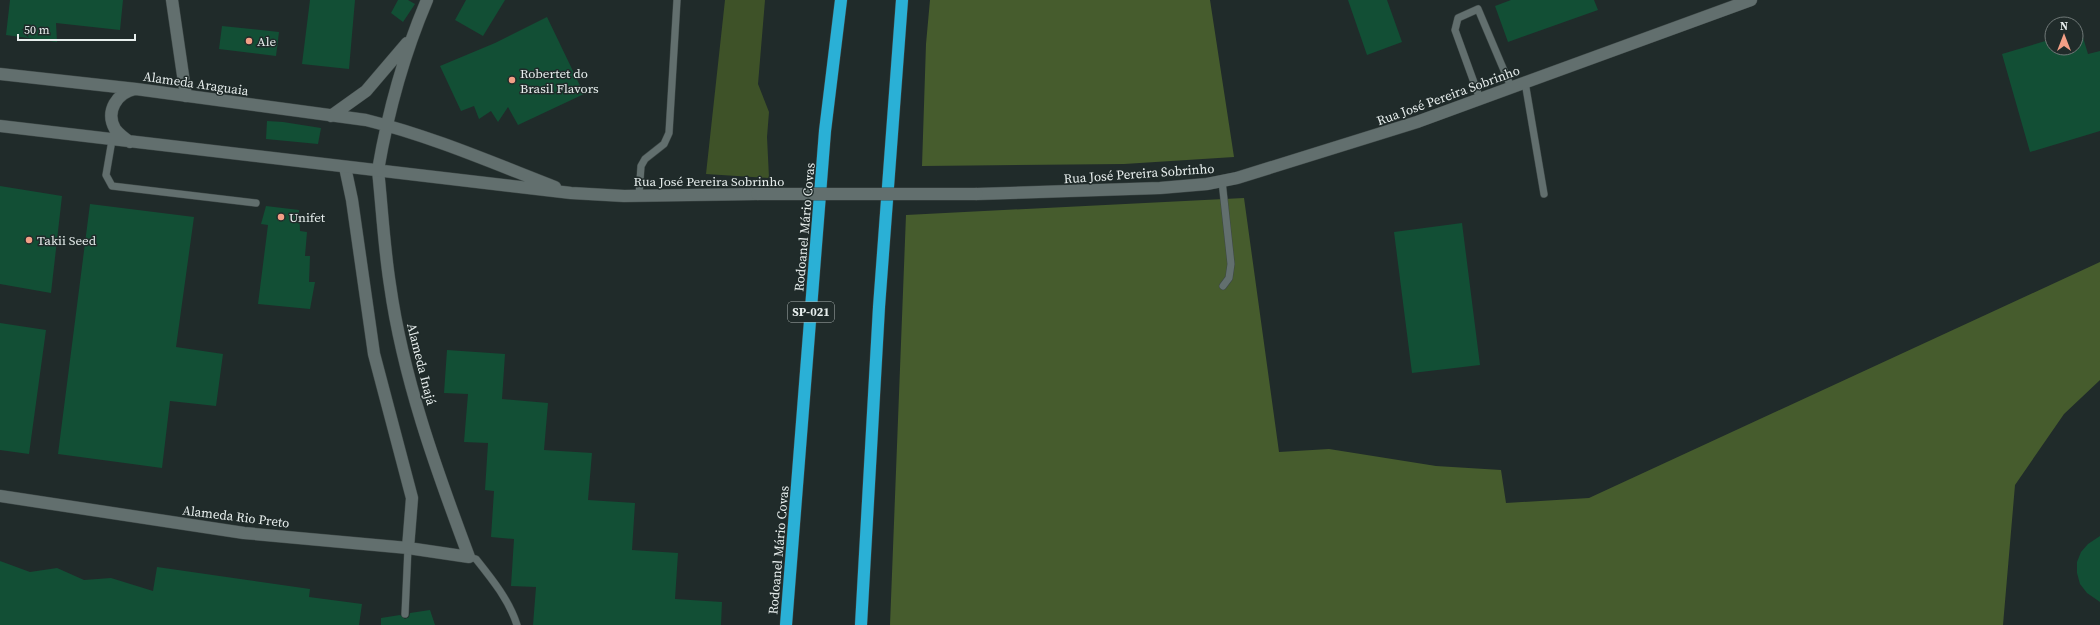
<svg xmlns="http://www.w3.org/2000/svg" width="2100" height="625" viewBox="0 0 2100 625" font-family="'Source Serif 4',serif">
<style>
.green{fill:#3e5228}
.forest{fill:#465c2d}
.building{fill:#124f35}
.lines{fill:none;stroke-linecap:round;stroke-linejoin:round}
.lane-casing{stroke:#3e4847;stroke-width:8}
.street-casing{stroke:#3e4847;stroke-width:13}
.secondary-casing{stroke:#3e4847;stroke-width:13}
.highway-casing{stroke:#3e4847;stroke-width:13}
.lane{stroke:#626f6e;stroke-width:7}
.street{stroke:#626f6e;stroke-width:12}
.secondary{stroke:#626f6e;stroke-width:12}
.highway{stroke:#2ab0d6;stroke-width:12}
.secondary-bridge-casing{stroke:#3e4847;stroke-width:13;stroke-linecap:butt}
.secondary-bridge{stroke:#626f6e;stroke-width:12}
.poi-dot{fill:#f39f86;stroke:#202b2a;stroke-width:1.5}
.labels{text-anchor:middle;stroke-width:3;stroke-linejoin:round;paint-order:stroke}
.shield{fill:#202b2a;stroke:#abb4b2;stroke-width:1}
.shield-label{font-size:12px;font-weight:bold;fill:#e7eeed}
.poi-label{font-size:13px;fill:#e7eeed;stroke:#202b2a;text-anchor:start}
.street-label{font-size:13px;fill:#e7eeed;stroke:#202b2a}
</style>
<rect width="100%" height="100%" fill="#202b2a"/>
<path class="green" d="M725,0H765L758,84L769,112L767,137L769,178L706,174Z"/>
<path class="forest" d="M930,0H1210L1234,157L1124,164L922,166L926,44Z
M1244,198L1279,452L1329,449L1436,466L1501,470L1506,503L1589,498L2100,262V380L2064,414L2015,485L2003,625H890L906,215Z"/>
<path class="building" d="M10,0H123L120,30L56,23L57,42L6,35Z
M310,0H355L349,69L302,64Z
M398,0H408L415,4L403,22L391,13Z
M466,0H505L483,36L455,20Z
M1348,0H1387L1402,42L1367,55Z
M1511,0H1594L1598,10L1508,42L1495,6Z
M547,17L584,94L518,125L508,107L498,122L491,111L479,119L474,106L461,111L440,66L495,43Z
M2076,24H2079L2088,54L2100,51V131L2030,152L2002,54L2052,39V48H2076Z
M222,26L279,32L276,56L219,49Z
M267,121L283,122L321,128L318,144L266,139Z
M0,186L62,196L51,293L0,284Z
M90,204L194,217L176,347L223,354L216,406L170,401L162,468L58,454Z
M266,206L299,210L300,231L307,232L305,256H310L309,282H315L310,309L258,304L268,225L261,224Z
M1462,223L1480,365L1412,373L1394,232Z
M0,323L46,330L29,454L0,450Z
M447,350L505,354L502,399L548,403L544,450L592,453L588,500L635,503L632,550L678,553L675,599L722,602L721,625H533L536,587L511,586L514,539L491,537L494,491L485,490L488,443L464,442L468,394L444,393Z
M2100,536V602L2087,593L2080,584L2077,573V562L2081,552L2088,544Z
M0,561L30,572L57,568L84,580L111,578L153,591L157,567L310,589L309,597L362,604L359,625H0Z
M430,610L435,625H381V618L400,615L405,619L409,617L410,613Z"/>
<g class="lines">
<g class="lane-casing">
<path id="lane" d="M1525,82L1544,194
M1480,99L1455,30L1458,18L1478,9L1511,87
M112,140L106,175L112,186L256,203
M1222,181L1231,264L1229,278L1223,286
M639,195L641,166L645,159L664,144L669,133L677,0
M469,557L476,559C492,579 509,600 517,625
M405,614L408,548"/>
</g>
<g class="street-casing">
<path id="street" d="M172,0L186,96
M345,167L352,200L374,354L412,498L408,548
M0,496L244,533L408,548L469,557C436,469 403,378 390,285C384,247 382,208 378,170"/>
</g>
<g class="secondary-casing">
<path id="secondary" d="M0,74L136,89L366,120C431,136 493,163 555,187
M331,116L366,91L407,43
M0,126L571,193L624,196L757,194
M130,142C124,138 119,134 115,129C105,111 117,93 135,89
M378,170C388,112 404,54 427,0
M977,194L1160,188L1207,184L1237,178L1417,122L1751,0"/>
</g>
<g class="highway-casing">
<path id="highway" d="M786,625L825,131L841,0
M861,625L879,307L902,0"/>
</g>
<use href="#lane" class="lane"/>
<use href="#street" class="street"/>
<use href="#secondary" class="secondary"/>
<use href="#highway" class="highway"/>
<g class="secondary-bridge-casing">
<path id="secondary-bridge" d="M757,194H977"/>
</g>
<use href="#secondary-bridge" class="secondary-bridge"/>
</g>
<g class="poi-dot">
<circle cx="249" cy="41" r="4"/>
<circle cx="512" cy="80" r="4"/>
<circle cx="281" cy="217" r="4"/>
<circle cx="29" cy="240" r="4"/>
</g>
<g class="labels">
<rect class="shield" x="788" y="302" width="46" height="20" rx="3"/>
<g class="shield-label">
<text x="811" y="316">SP-021</text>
</g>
<g class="poi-label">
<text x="257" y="46">Ale</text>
<text x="520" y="78">Robertet do<tspan x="520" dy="15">Brasil Flavors</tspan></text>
<text x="289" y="222">Unifet</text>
<text x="37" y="245">Takii Seed</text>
</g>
<g class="street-label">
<text transform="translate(196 83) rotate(8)" y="5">Alameda Araguaia</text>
<text transform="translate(1448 95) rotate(-20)" y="5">Rua José Pereira Sobrinho</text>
<text transform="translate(1139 173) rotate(-4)" y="5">Rua José Pereira Sobrinho</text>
<text x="709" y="186">Rua José Pereira Sobrinho</text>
<text transform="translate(804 227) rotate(-85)" y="5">Rodoanel Mário Covas</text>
<text transform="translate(422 364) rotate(76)" y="5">Alameda Inajá</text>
<text transform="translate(236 516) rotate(7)" y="5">Alameda Rio Preto</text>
<text transform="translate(778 550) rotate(-85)" y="5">Rodoanel Mário Covas</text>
</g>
</g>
<g transform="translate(2064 36)"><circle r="19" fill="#202b2a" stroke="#707978"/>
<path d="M0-3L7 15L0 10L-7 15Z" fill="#f39f86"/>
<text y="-6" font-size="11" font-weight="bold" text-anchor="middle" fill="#e7eeed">N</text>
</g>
<path d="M18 34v6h117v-6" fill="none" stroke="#e7eeed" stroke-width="2"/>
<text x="24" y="34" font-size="12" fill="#e7eeed" stroke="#202b2a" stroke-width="3" paint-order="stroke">50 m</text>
</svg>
